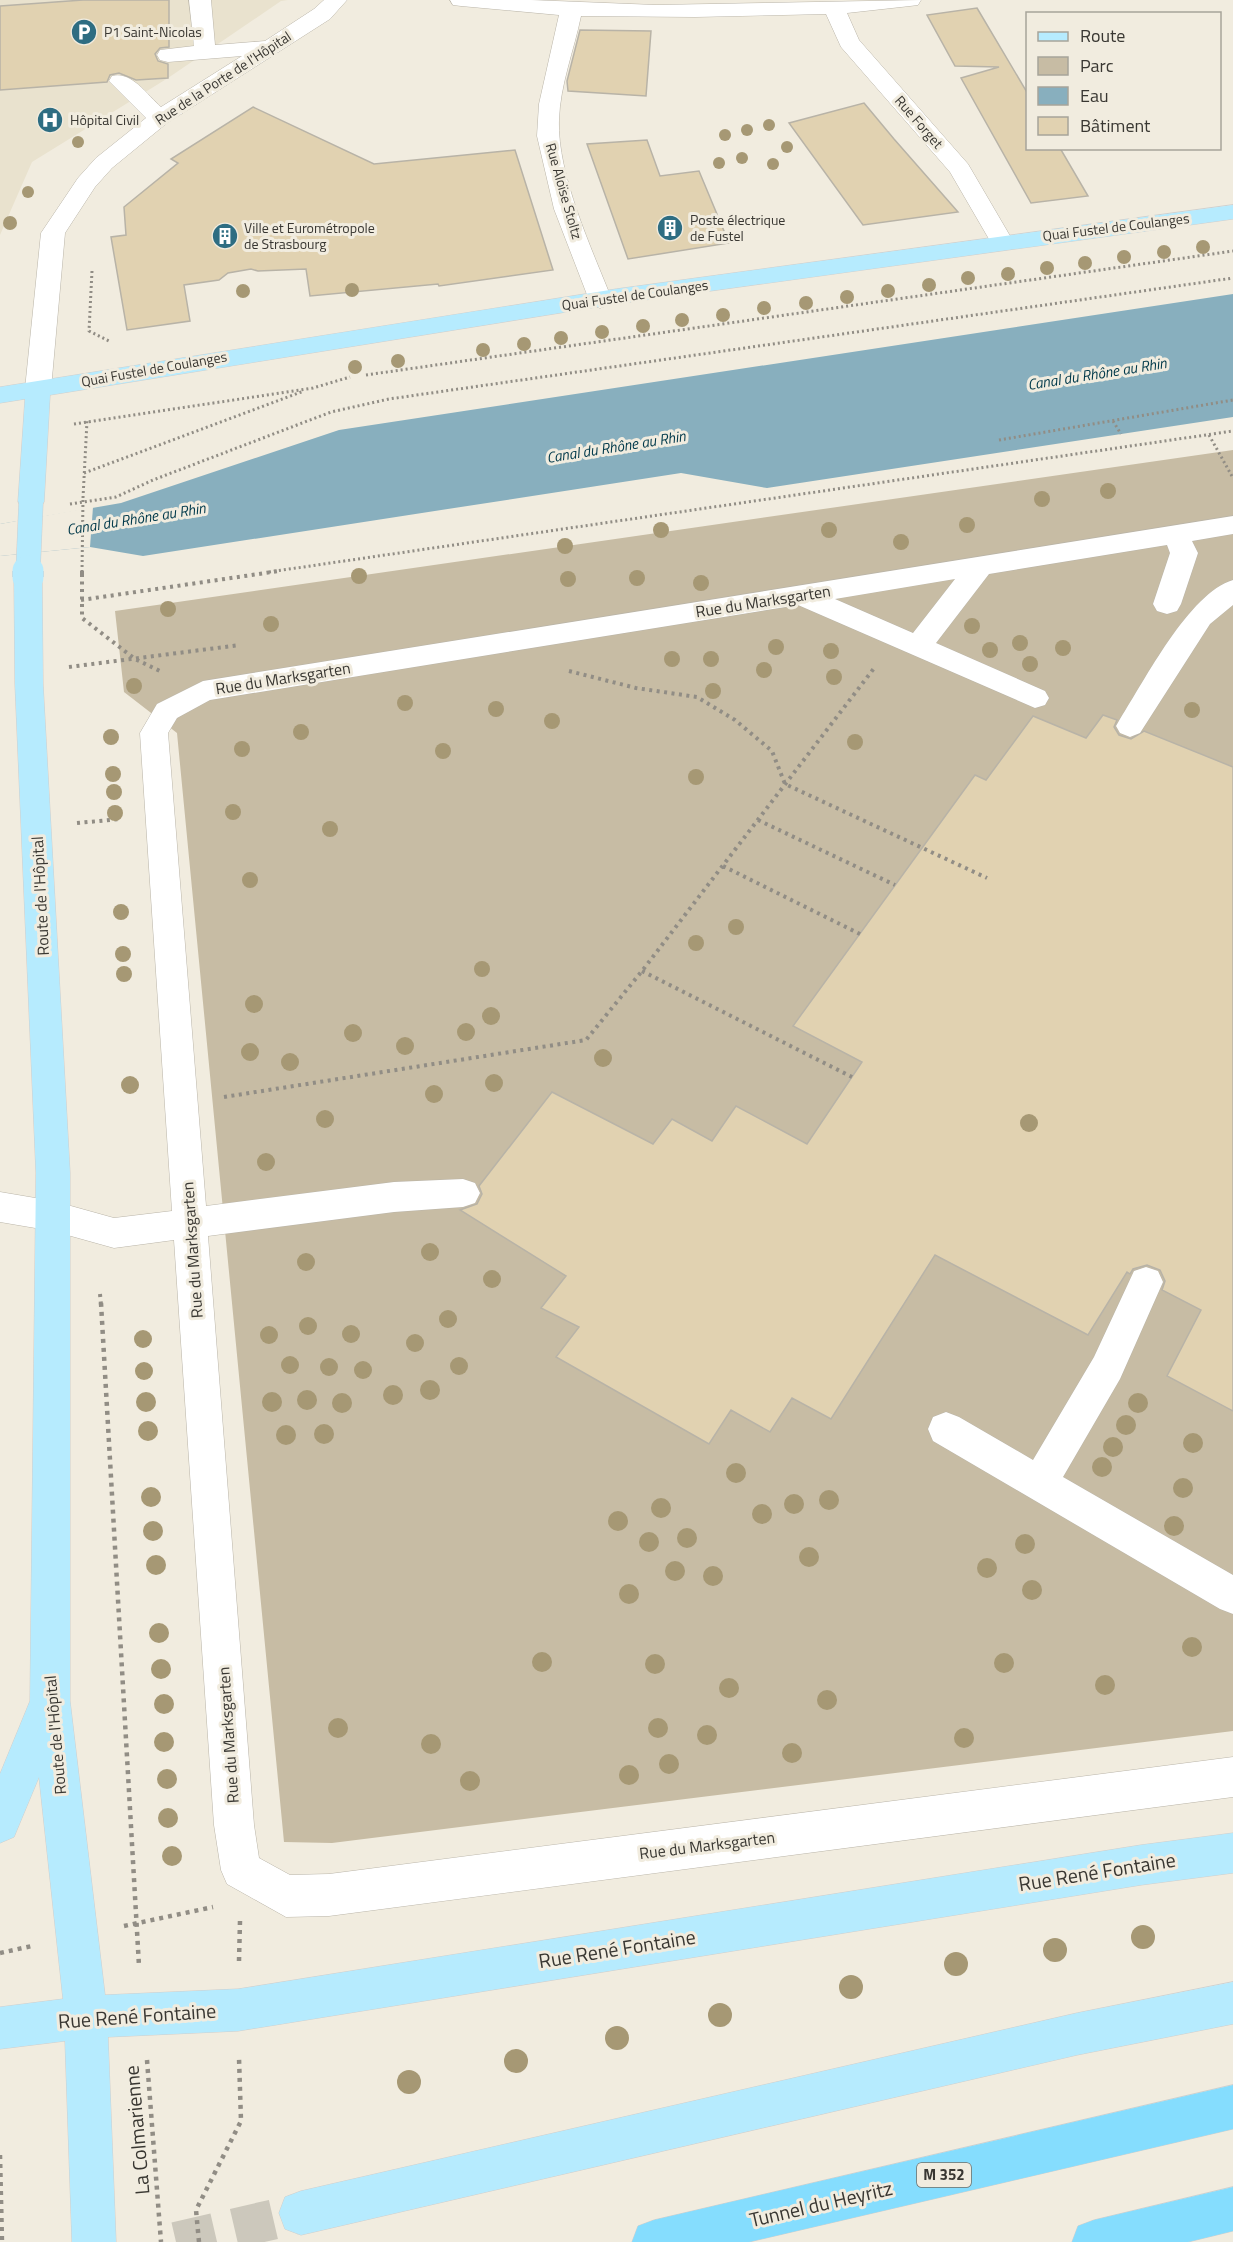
<svg xmlns="http://www.w3.org/2000/svg" width="1233" height="2242" viewBox="0 0 1233 2242" font-family="'Titillium Web',sans-serif">
<style>
.built{fill:#e9e2ce}
.green{fill:#c7bca4}
.water{fill:#88afbe}
.pier{fill:#f1ecdf}
.building{fill:#e1d2b1;stroke:#b8b3a7;stroke-width:1.5}
.lines{fill:none;stroke-linecap:round;stroke-linejoin:round}
.major-tunnel{stroke:#ccc8bc;stroke-width:40;stroke-dasharray:40 20;stroke-linecap:butt}
.minor-casing{stroke:#bab5a9;stroke-width:1}
.major-casing{stroke:#cfcfce;stroke-width:1}
.highway-casing{stroke:#cfcfce;stroke-width:1}
.path-far2{stroke:#918d85;stroke-width:3;stroke-dasharray:2 3;stroke-linecap:butt}
.path-far1{stroke:#918d85;stroke-width:4;stroke-dasharray:3 4.5;stroke-linecap:butt}
.path{stroke:#918d85;stroke-width:4.5;stroke-dasharray:4 5;stroke-linecap:butt}
.minor{fill:#fff;fill-rule:evenodd}
.major{fill:#b6ebfe;fill-rule:evenodd}
.highway{fill:#85ddfe;fill-rule:evenodd}
.major-bridge-far1-casing{stroke:#cfcfce;stroke-width:25;stroke-linecap:butt}
.major-bridge-casing{stroke:#cfcfce;stroke-width:32;stroke-linecap:butt}
.path-bridge-far1{stroke:#918d85;stroke-width:3;stroke-dasharray:2 3;stroke-linecap:butt}
.path-bridge{stroke:#918d85;stroke-width:4;stroke-dasharray:3 4.5;stroke-linecap:butt}
.major-bridge-far1{stroke:#b6ebfe;stroke-width:24}
.major-bridge{stroke:#b6ebfe;stroke-width:31}
.tree{fill:#a69874}
.labels{text-anchor:middle;stroke-width:6;stroke-linejoin:round;paint-order:stroke}
.far-poi-label{font-size:14px;fill:#393732;stroke:#f1ecdf;text-anchor:start}
.far-street-label{font-size:14px;fill:#393732;stroke:#f1ecdf}
.far-water-label{font-size:15px;font-style:italic;fill:#00394a;stroke:#f1ecdf}
.shield{fill:#f1ecdf;stroke:#706d66;stroke-width:1.5}
.shield-label{font-size:15px;font-weight:bold;fill:#393732}
.street-label{font-size:16px;fill:#393732;stroke:#f1ecdf}
.near-street-label{font-size:20px;fill:#393732;stroke:#f1ecdf}
</style>
<rect width="100%" height="100%" fill="#f1ecdf"/>
<path class="built" d="M0,0H288L281,1L168,78L32,162L0,235Z"/>
<path class="green" d="M1233,450V1731L332,1843L284,1842L177,733L124,692L115,611Z"/>
<path class="water" d="M1233,294V417L767,488L681,473L143,556L90,547L0,556V524L121,503L339,430Z"/>
<path class="pier" d="M93,507L90,547L0,556V524Z"/>
<path class="building" d="M83,0H169V47L160,48L155,54L158,61L168,64V78L136,80L119,73L110,75L107,82L0,90V6Z
M977,8L1028,94V148H1060L1088,196L1031,203L961,78L999,67L955,66L927,15Z
M580,30L651,31L646,96L568,91L567,81Z
M864,103L894,139L958,212L863,225L789,123Z
M253,107L374,164L515,150L553,270L439,286L438,284L310,296L306,269L258,271L251,269L228,273L219,280L184,285L190,321L127,330L111,237L126,235L124,207L178,163L171,159Z
M647,140L660,176L699,171L729,243L628,259L587,144Z
M1103,715L1117,720L1114,727L1119,735L1131,739L1144,731L1233,767V1411L1167,1376L1201,1310L1162,1290L1165,1281L1160,1270L1147,1265L1133,1269L1130,1274L1127,1272L1088,1335L935,1255L831,1419L792,1398L770,1432L731,1410L709,1444L556,1357L579,1327L541,1308L566,1276L460,1210L477,1204L482,1194L479,1186L552,1092L653,1144L672,1119L712,1141L736,1106L807,1144L862,1062L793,1026L975,775L986,780L1033,716L1086,738Z"/>
<g class="lines">
<path class="major-tunnel" d="M176,2242L301,2213"/>
<g class="minor-casing">
<path id="minor" d="M189,0H211L215,45L265,41L314,9L324,0H347L330,19L167,123L112,168L95,187L65,233L51,389L47,395L38,397L29,395L25,389L41,233L78,178L96,158L146,118L109,81L112,76C132,71 147,95 161,107L242,56L168,62L160,60L157,55L160,50L194,46Z
M450,0H531L656,5L921,0L918,5L910,6L847,13L859,40L968,164L1013,241L1009,246L1001,248L993,246L950,172L841,47L826,14L695,17L581,16C574,50 560,85 559,120C557,175 592,249 612,300L609,305L600,308L591,305L554,209L537,136L539,104L559,15L461,6L453,5Z
M1233,516V534L1192,541L1198,553L1181,604L1177,611L1167,614L1157,611L1153,604L1170,553L1167,545L989,574L936,643L1045,691L1049,698L1045,705L1035,708L798,605L210,700L177,718L168,733L206,1206L394,1182L463,1179L475,1183L480,1193L475,1203L463,1207L394,1212L208,1236L254,1825L259,1858L290,1875L329,1874L1233,1757V1797L329,1916L286,1917L227,1884L221,1870L214,1825L174,1240L114,1248L53,1231L0,1222V1192L53,1201L114,1218L172,1211L140,733L157,704L203,681ZM955,579L913,633L835,599Z
M1233,580V605L1210,624L1140,733L1130,737L1120,733L1116,726L1120,719C1145,680 1189,593 1233,580Z
M1146,1267L1158,1271L1163,1282L1120,1379L1063,1477L1233,1575V1614L1220,1609L933,1441L928,1429L933,1417L946,1412L959,1417L1033,1460L1094,1357L1134,1271Z"/>
</g>
<g class="major-casing">
<path id="major" d="M1233,205V219L616,304L50,395L44,502L40,508L31,511L22,508L18,502L25,399L0,403V387L616,289Z
M28,568L38,570L42,577L43,684L70,1173V1701L105,1995L238,1989L1141,1845L1233,1833V1873L1141,1885L238,2031L108,2037L116,2242H72L65,2041L0,2049V2007L63,1999L39,1777L14,1837L0,1843V1774L30,1701L36,1173L15,684L14,577L18,570Z
M1233,1982V2024L1077,2055L301,2235L285,2229L279,2213L285,2197L301,2191L1077,2013Z"/>
</g>
<g class="highway-casing">
<path id="highway" d="M1233,2085V2129L749,2242H632L638,2226L654,2220Z
M1233,2187V2231L1188,2242H1072L1078,2226L1094,2220Z"/>
</g>
<path class="path-far2" d="M92,271L89,331L109,341
M366,375L1233,251
M1113,421L1121,434
M74,424L313,388L350,377
M1209,435L1233,478
M999,440L1233,400
M84,473L304,391
M83,498L87,421
M70,504L116,497L153,480L331,412L389,399L1233,278
M269,572L1233,431"/>
<path class="path-far1" d="M82,574V618L135,659L162,672
M81,600L279,571
M69,667L240,645
M569,671L636,688L697,697L735,720L772,751L785,784L987,878
M758,820L895,885
M77,823L121,819
M723,866L860,934
M642,971L852,1077
M224,1097L586,1040L642,971L875,667
M100,1294L101,1305"/>
<path class="path" d="M101,1303L139,1966
M124,1926L213,1907
M0,1953L32,1946
M239,1961L240,1921
M147,2060L161,2242
M0,2155L2,2242
M199,2242L196,2210L241,2121L239,2058"/>
<use href="#minor" class="minor"/>
<use href="#major" class="major"/>
<use href="#highway" class="highway"/>
<g class="major-bridge-far1-casing">
<path id="major-bridge-far1" d="M28,572L31,502"/>
</g>
<g class="major-bridge-casing">
<path id="major-bridge" d="M28,577V571"/>
</g>
<path class="path-bridge-far1" d="M82,572L83,498"/>
<path class="path-bridge" d="M82,574V571"/>
<use href="#major-bridge-far1" class="major-bridge-far1"/>
<use href="#major-bridge" class="major-bridge"/>
</g>
<g class="tree">
<circle cx="769" cy="125" r="6"/>
<circle cx="747" cy="130" r="6"/>
<circle cx="725" cy="135" r="6"/>
<circle cx="78" cy="142" r="6"/>
<circle cx="787" cy="147" r="6"/>
<circle cx="742" cy="158" r="6"/>
<circle cx="719" cy="163" r="6"/>
<circle cx="773" cy="164" r="6"/>
<circle cx="28" cy="192" r="6"/>
<circle cx="10" cy="223" r="7"/>
<circle cx="1203" cy="247" r="7"/>
<circle cx="1164" cy="252" r="7"/>
<circle cx="1124" cy="257" r="7"/>
<circle cx="1085" cy="263" r="7"/>
<circle cx="1047" cy="268" r="7"/>
<circle cx="1008" cy="274" r="7"/>
<circle cx="968" cy="278" r="7"/>
<circle cx="929" cy="285" r="7"/>
<circle cx="352" cy="290" r="7"/>
<circle cx="243" cy="291" r="7"/>
<circle cx="888" cy="291" r="7"/>
<circle cx="847" cy="297" r="7"/>
<circle cx="806" cy="303" r="7"/>
<circle cx="764" cy="308" r="7"/>
<circle cx="723" cy="315" r="7"/>
<circle cx="682" cy="320" r="7"/>
<circle cx="643" cy="326" r="7"/>
<circle cx="602" cy="332" r="7"/>
<circle cx="561" cy="338" r="7"/>
<circle cx="524" cy="344" r="7"/>
<circle cx="483" cy="350" r="7"/>
<circle cx="398" cy="361" r="7"/>
<circle cx="355" cy="367" r="7"/>
<circle cx="1108" cy="491" r="8"/>
<circle cx="1042" cy="499" r="8"/>
<circle cx="967" cy="525" r="8"/>
<circle cx="661" cy="530" r="8"/>
<circle cx="829" cy="530" r="8"/>
<circle cx="901" cy="542" r="8"/>
<circle cx="565" cy="546" r="8"/>
<circle cx="359" cy="576" r="8"/>
<circle cx="637" cy="578" r="8"/>
<circle cx="568" cy="579" r="8"/>
<circle cx="701" cy="583" r="8"/>
<circle cx="168" cy="609" r="8"/>
<circle cx="271" cy="624" r="8"/>
<circle cx="972" cy="626" r="8"/>
<circle cx="1020" cy="643" r="8"/>
<circle cx="776" cy="647" r="8"/>
<circle cx="1063" cy="648" r="8"/>
<circle cx="990" cy="650" r="8"/>
<circle cx="831" cy="651" r="8"/>
<circle cx="672" cy="659" r="8"/>
<circle cx="711" cy="659" r="8"/>
<circle cx="1030" cy="664" r="8"/>
<circle cx="764" cy="670" r="8"/>
<circle cx="834" cy="677" r="8"/>
<circle cx="134" cy="686" r="8"/>
<circle cx="713" cy="691" r="8"/>
<circle cx="405" cy="703" r="8"/>
<circle cx="496" cy="709" r="8"/>
<circle cx="1192" cy="710" r="8"/>
<circle cx="552" cy="721" r="8"/>
<circle cx="301" cy="732" r="8"/>
<circle cx="111" cy="737" r="8"/>
<circle cx="855" cy="742" r="8"/>
<circle cx="242" cy="749" r="8"/>
<circle cx="443" cy="751" r="8"/>
<circle cx="113" cy="774" r="8"/>
<circle cx="696" cy="777" r="8"/>
<circle cx="114" cy="792" r="8"/>
<circle cx="233" cy="812" r="8"/>
<circle cx="115" cy="813" r="8"/>
<circle cx="330" cy="829" r="8"/>
<circle cx="250" cy="880" r="8"/>
<circle cx="121" cy="912" r="8"/>
<circle cx="736" cy="927" r="8"/>
<circle cx="696" cy="943" r="8"/>
<circle cx="123" cy="954" r="8"/>
<circle cx="482" cy="969" r="8"/>
<circle cx="124" cy="974" r="8"/>
<circle cx="254" cy="1004" r="9"/>
<circle cx="491" cy="1016" r="9"/>
<circle cx="466" cy="1032" r="9"/>
<circle cx="353" cy="1033" r="9"/>
<circle cx="405" cy="1046" r="9"/>
<circle cx="250" cy="1052" r="9"/>
<circle cx="603" cy="1058" r="9"/>
<circle cx="290" cy="1062" r="9"/>
<circle cx="494" cy="1083" r="9"/>
<circle cx="130" cy="1085" r="9"/>
<circle cx="434" cy="1094" r="9"/>
<circle cx="325" cy="1119" r="9"/>
<circle cx="1029" cy="1123" r="9"/>
<circle cx="266" cy="1162" r="9"/>
<circle cx="430" cy="1252" r="9"/>
<circle cx="306" cy="1262" r="9"/>
<circle cx="492" cy="1279" r="9"/>
<circle cx="448" cy="1319" r="9"/>
<circle cx="308" cy="1326" r="9"/>
<circle cx="351" cy="1334" r="9"/>
<circle cx="269" cy="1335" r="9"/>
<circle cx="143" cy="1339" r="9"/>
<circle cx="415" cy="1343" r="9"/>
<circle cx="290" cy="1365" r="9"/>
<circle cx="459" cy="1366" r="9"/>
<circle cx="329" cy="1367" r="9"/>
<circle cx="363" cy="1370" r="9"/>
<circle cx="144" cy="1371" r="9"/>
<circle cx="430" cy="1390" r="10"/>
<circle cx="393" cy="1395" r="10"/>
<circle cx="307" cy="1400" r="10"/>
<circle cx="146" cy="1402" r="10"/>
<circle cx="272" cy="1402" r="10"/>
<circle cx="342" cy="1403" r="10"/>
<circle cx="1138" cy="1403" r="10"/>
<circle cx="1126" cy="1425" r="10"/>
<circle cx="148" cy="1431" r="10"/>
<circle cx="324" cy="1434" r="10"/>
<circle cx="286" cy="1435" r="10"/>
<circle cx="1193" cy="1443" r="10"/>
<circle cx="1113" cy="1447" r="10"/>
<circle cx="1102" cy="1467" r="10"/>
<circle cx="736" cy="1473" r="10"/>
<circle cx="1183" cy="1488" r="10"/>
<circle cx="151" cy="1497" r="10"/>
<circle cx="829" cy="1500" r="10"/>
<circle cx="794" cy="1504" r="10"/>
<circle cx="661" cy="1508" r="10"/>
<circle cx="762" cy="1514" r="10"/>
<circle cx="618" cy="1521" r="10"/>
<circle cx="1174" cy="1526" r="10"/>
<circle cx="153" cy="1531" r="10"/>
<circle cx="687" cy="1538" r="10"/>
<circle cx="649" cy="1542" r="10"/>
<circle cx="1025" cy="1544" r="10"/>
<circle cx="809" cy="1557" r="10"/>
<circle cx="156" cy="1565" r="10"/>
<circle cx="987" cy="1568" r="10"/>
<circle cx="675" cy="1571" r="10"/>
<circle cx="713" cy="1576" r="10"/>
<circle cx="1032" cy="1590" r="10"/>
<circle cx="629" cy="1594" r="10"/>
<circle cx="159" cy="1633" r="10"/>
<circle cx="1192" cy="1647" r="10"/>
<circle cx="542" cy="1662" r="10"/>
<circle cx="1004" cy="1663" r="10"/>
<circle cx="655" cy="1664" r="10"/>
<circle cx="161" cy="1669" r="10"/>
<circle cx="1105" cy="1685" r="10"/>
<circle cx="729" cy="1688" r="10"/>
<circle cx="827" cy="1700" r="10"/>
<circle cx="164" cy="1704" r="10"/>
<circle cx="338" cy="1728" r="10"/>
<circle cx="658" cy="1728" r="10"/>
<circle cx="707" cy="1735" r="10"/>
<circle cx="964" cy="1738" r="10"/>
<circle cx="164" cy="1742" r="10"/>
<circle cx="431" cy="1744" r="10"/>
<circle cx="792" cy="1753" r="10"/>
<circle cx="669" cy="1764" r="10"/>
<circle cx="629" cy="1775" r="10"/>
<circle cx="167" cy="1779" r="10"/>
<circle cx="470" cy="1781" r="10"/>
<circle cx="168" cy="1818" r="10"/>
<circle cx="172" cy="1856" r="10"/>
<circle cx="1143" cy="1937" r="12"/>
<circle cx="1055" cy="1950" r="12"/>
<circle cx="956" cy="1964" r="12"/>
<circle cx="851" cy="1987" r="12"/>
<circle cx="720" cy="2015" r="12"/>
<circle cx="617" cy="2038" r="12"/>
<circle cx="516" cy="2061" r="12"/>
<circle cx="409" cy="2082" r="12"/>
</g>
<defs>
<g id="parking-disc" transform="scale(1.35)"><circle r="9.5" fill="#2e6d82" stroke="#f1ecdf"/><path d="M-3.5-5.5H1a3.5 3.5 0 0 1 0 7H-1V5.5H-3.5ZM-1-3.4V-.6H.8a1.4 1.4 0 0 0 0-2.8Z" fill="#fff"/></g>
<g id="hospital-disc" transform="scale(1.35)"><circle r="9.5" fill="#2e6d82" stroke="#f1ecdf"/><path d="M-5-5h3v3.5h4V-5h3V5h-3V1.5h-4V5h-3Z" fill="#fff"/></g>
<g id="building-disc" transform="scale(1.35)"><circle r="9.5" fill="#2e6d82" stroke="#f1ecdf"/><path d="M-4-6H4V6H1V3H-1V6H-4ZM-2.5-4.3h1.7v1.8h-1.7ZM.8-4.3h1.7v1.8H.8ZM-2.5-1h1.7V.8h-1.7ZM.8-1h1.7V.8H.8Z" fill="#fff"/></g>
</defs>
<g fill-rule="evenodd">
<use href="#parking-disc" x="84" y="32"/>
<use href="#hospital-disc" x="50" y="120"/>
<use href="#building-disc" x="670" y="228"/>
<use href="#building-disc" x="225" y="236"/>
</g>
<g class="labels">
<g class="far-poi-label">
<text x="104" y="37">P1 Saint-Nicolas</text>
<text x="70" y="125">Hôpital Civil</text>
<text x="690" y="225">Poste électrique<tspan x="690" dy="16">de Fustel</tspan></text>
<text x="244" y="233">Ville et Eurométropole<tspan x="244" dy="16">de Strasbourg</tspan></text>
</g>
<g class="far-street-label">
<text transform="translate(223 78) rotate(-33)" y="5">Rue de la Porte de l'Hôpital</text>
<text transform="translate(919 122) rotate(49)" y="5">Rue Forget</text>
<text transform="translate(564 191) rotate(74)" y="5">Rue Aloïse Stoltz</text>
<text transform="translate(1116 227) rotate(-7)" y="5">Quai Fustel de Coulanges</text>
<text transform="translate(635 295) rotate(-8)" y="5">Quai Fustel de Coulanges</text>
<text transform="translate(154 369) rotate(-10)" y="5">Quai Fustel de Coulanges</text>
</g>
<g class="far-water-label">
<text transform="translate(1097 374) rotate(-9)" y="5">Canal du Rhône au Rhin</text>
<text transform="translate(616 447) rotate(-9)" y="5">Canal du Rhône au Rhin</text>
<text transform="translate(136 519) rotate(-9)" y="5">Canal du Rhône au Rhin</text>
</g>
<rect class="shield" x="917" y="2163" width="54" height="24" rx="4.5"/>
<g class="shield-label">
<text x="944" y="2180">M 352</text>
</g>
<g class="street-label">
<text transform="translate(763 601) rotate(-9)" y="6">Rue du Marksgarten</text>
<text transform="translate(283 678) rotate(-9)" y="6">Rue du Marksgarten</text>
<text transform="translate(40 896) rotate(-93)" y="6">Route de l'Hôpital</text>
<text transform="translate(192 1250) rotate(-94)" y="6">Rue du Marksgarten</text>
<text transform="translate(55 1735) rotate(-95)" y="6">Route de l'Hôpital</text>
<text transform="translate(228 1735) rotate(-94)" y="6">Rue du Marksgarten</text>
<text transform="translate(707 1845) rotate(-7)" y="6">Rue du Marksgarten</text>
</g>
<g class="near-street-label">
<text transform="translate(1097 1872) rotate(-9)" y="7">Rue René Fontaine</text>
<text transform="translate(617 1949) rotate(-9)" y="7">Rue René Fontaine</text>
<text transform="translate(137 2016) rotate(-4)" y="7">Rue René Fontaine</text>
<text transform="translate(137 2130) rotate(-95)" y="7">La Colmarienne</text>
<text transform="translate(821 2204) rotate(-13)" y="7">Tunnel du Heyritz</text>
</g>
</g>
<rect x="1026" y="12" width="195" height="138" fill="#f1ecdf" stroke="#a7a49a" stroke-width="1.5"/>
<rect x="1038" y="32" width="30" height="9" fill="#b6ebfe" stroke="#a7a49a" stroke-width="1.5"/>
<text x="1080" y="42" font-size="18" fill="#393732">Route</text>
<rect x="1038" y="57" width="30" height="18" fill="#c7bca4" stroke="#a7a49a" stroke-width="1.5"/>
<text x="1080" y="72" font-size="18" fill="#393732">Parc</text>
<rect x="1038" y="87" width="30" height="18" fill="#88afbe" stroke="#a7a49a" stroke-width="1.5"/>
<text x="1080" y="102" font-size="18" fill="#393732">Eau</text>
<rect x="1038" y="117" width="30" height="18" fill="#e1d2b1" stroke="#a7a49a" stroke-width="1.5"/>
<text x="1080" y="132" font-size="18" fill="#393732">Bâtiment</text>
</svg>
